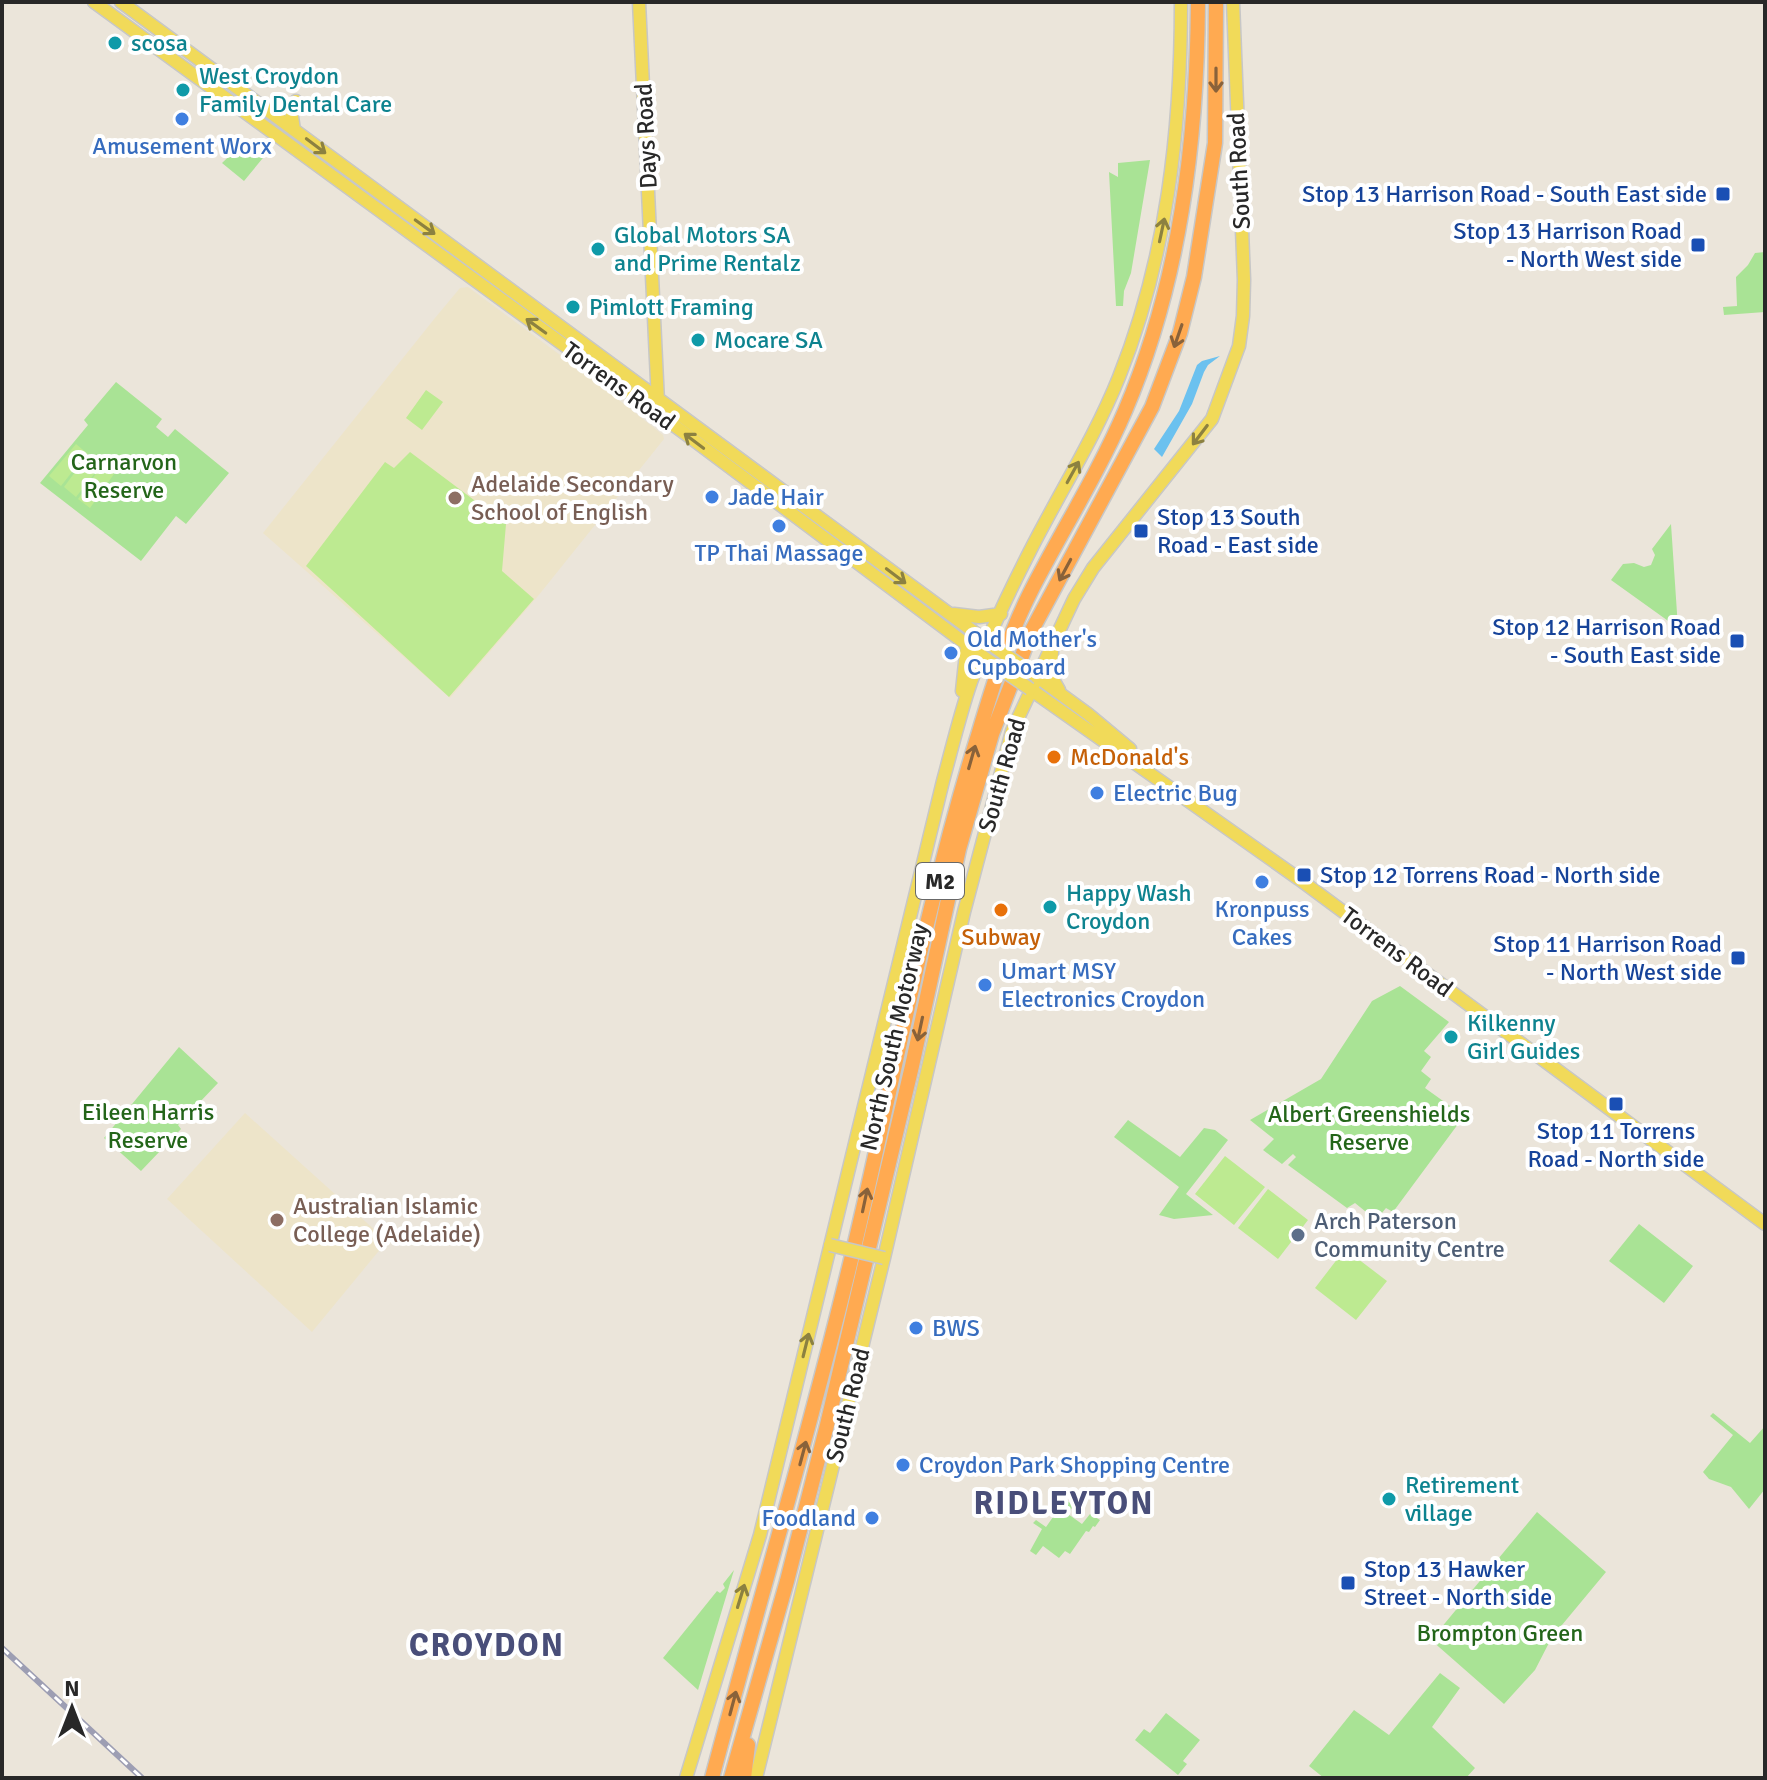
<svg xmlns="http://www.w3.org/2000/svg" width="1767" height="1780" viewBox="0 0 1767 1780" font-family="Signika,sans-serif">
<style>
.education{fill:#ede4c9}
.green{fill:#a9e395}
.pitch{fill:#bdea91}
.water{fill:#6bc1ef}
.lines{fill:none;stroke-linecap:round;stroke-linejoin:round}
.major-casing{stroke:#c7c7c7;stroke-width:15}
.highway-casing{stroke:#c7c7c7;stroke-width:17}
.major{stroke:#f1da59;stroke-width:12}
.highway{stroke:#ffaa51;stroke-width:14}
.rail-casing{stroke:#9d9eb3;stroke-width:6}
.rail{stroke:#fff;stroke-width:3;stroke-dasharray:9;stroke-linecap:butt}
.major-bridge-casing{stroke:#c7c7c7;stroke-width:15;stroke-linecap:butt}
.major-bridge{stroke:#f1da59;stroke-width:12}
.oneway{stroke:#89623a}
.oneway2{stroke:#8c8140}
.culture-dot{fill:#0f9aa8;stroke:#fff;stroke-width:3}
.shop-dot{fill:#3f7fe0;stroke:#fff;stroke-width:3}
.transit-dot{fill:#1a4fb4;stroke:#fff;stroke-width:3}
.education-dot{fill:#8d6e63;stroke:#fff;stroke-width:3}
.food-dot{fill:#e8710a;stroke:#fff;stroke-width:3}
.service-dot{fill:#5c6f8a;stroke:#fff;stroke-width:3}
.labels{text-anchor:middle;stroke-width:8;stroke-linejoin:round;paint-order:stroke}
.shield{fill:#fff;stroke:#686868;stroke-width:2}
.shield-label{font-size:22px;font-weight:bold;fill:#282828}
.culture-label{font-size:24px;fill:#0d838f;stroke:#fff;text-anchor:start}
.street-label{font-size:24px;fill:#282828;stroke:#fff}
.shop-label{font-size:24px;fill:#366cbe;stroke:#fff;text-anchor:start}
.transit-label{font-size:24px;fill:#164399;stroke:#fff;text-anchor:end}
.park-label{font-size:24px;fill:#236519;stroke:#fff}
.education-label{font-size:24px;fill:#785e54;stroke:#fff;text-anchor:start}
.food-label{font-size:24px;fill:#c56008;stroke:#fff;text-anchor:start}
.service-label{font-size:24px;fill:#4e5e75;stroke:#fff;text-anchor:start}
.district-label{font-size:32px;font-weight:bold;letter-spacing:2px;fill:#494e79;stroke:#fff}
</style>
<rect width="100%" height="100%" fill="#ebe5da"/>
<path class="education" d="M468,287L594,380L663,435L664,439L538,596L450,698L263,533L435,318L460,288Z
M245,1113L387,1241L312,1332L167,1199Z"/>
<path class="green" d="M260,142L272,147L244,181L222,163L242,144Z
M1150,160L1131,273L1124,291L1123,306H1116L1109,172L1118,177V163Z
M1765,252V312L1724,315L1723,307L1737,306L1736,277L1748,265L1755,253Z
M116,382L162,419L156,427L168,437L175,429L229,473L186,524L176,516L141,561L40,483L88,425L84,420Z
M1671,524L1678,628L1611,580L1623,564L1634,563L1644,567L1651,565L1655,555L1652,549Z
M1400,986L1449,1022L1424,1051L1431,1057L1421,1071L1431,1079L1425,1088L1464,1116L1393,1212L1386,1208L1376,1220L1355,1203L1347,1208L1288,1165L1296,1157L1293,1154L1282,1164L1263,1150L1274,1139L1250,1120L1321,1079L1372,1001Z
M179,1047L218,1083L178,1125L181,1129L141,1171L104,1138Z
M1128,1120L1180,1157L1204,1128L1215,1130L1228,1140L1186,1194L1213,1215L1174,1219L1159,1215L1179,1187L1114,1137Z
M1639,1224L1693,1266L1664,1303L1609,1261Z
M1713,1413L1750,1443L1765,1426V1489L1749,1509L1731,1487L1709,1479L1703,1472L1733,1435L1710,1416Z
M1065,1500L1074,1505L1068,1514L1082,1524L1090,1514L1100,1520L1095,1527L1093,1526L1089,1532L1086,1531L1070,1554L1065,1551L1059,1558L1043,1546L1036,1555L1030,1551L1042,1529L1033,1523L1036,1520L1046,1527Z
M1537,1512L1606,1572L1552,1637L1535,1670L1504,1704L1431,1640Z
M734,1570L698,1690L663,1658L717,1591L720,1593L725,1588L723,1584Z
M1440,1673L1460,1688L1432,1727L1475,1768L1466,1778H1324L1309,1766L1354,1710L1389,1735Z
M1166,1713L1200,1740L1183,1761L1187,1764L1178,1775L1135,1740L1144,1729L1150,1733Z"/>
<path class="pitch" d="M426,390L443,402L422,430L406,418Z
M76,444L88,454L82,463L95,473L76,497L64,487L81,464L79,463L61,486L49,476Z
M410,452L506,524L502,571L534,599L449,697L306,566L385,462L394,468Z
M102,465L114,474L90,508L78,499Z
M1225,1156L1265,1187L1234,1225L1195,1194Z
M1268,1189L1308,1220L1278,1259L1238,1228Z
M1345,1249L1387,1281L1356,1320L1315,1288Z"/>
<path class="water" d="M1220,356L1208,365L1204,372L1192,404L1162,457L1154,449L1179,411L1197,365L1202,361Z"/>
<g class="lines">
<g class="major-casing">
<path id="major" d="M94,2L683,432L982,656
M121,2L989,643
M639,2L658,402
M294,130L291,110L296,101
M954,614L979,617L1001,614
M1052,651L1051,676L1059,690
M1036,676L1088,714L1130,749
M1030,689L1299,879L1765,1224
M962,691L967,644
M686,1778L760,1535L943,781C952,748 960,714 971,682C987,637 1009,592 1031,549C1060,492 1095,437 1119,377C1167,257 1181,130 1181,2
M756,1778L884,1258L964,912L1012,731L1074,599L1093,568L1212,419L1239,346L1243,316L1244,280L1233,2"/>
</g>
<g class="highway-casing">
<path id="highway" d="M712,1778C760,1598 813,1420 856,1239C896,1070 927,898 979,732C993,685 1008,637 1030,593C1061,532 1098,474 1125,411C1180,282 1197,141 1198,2
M731,1778L787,1581L827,1425L912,1066L959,849L992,734L1032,630L1152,407L1180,333L1194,277L1215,143L1216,2
M744,1778L748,1745"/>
</g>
<use href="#major" class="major"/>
<use href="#highway" class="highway"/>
<g class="rail-casing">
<path id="rail" d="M2,1648L142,1778"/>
</g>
<use href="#rail" class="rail"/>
<g class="major-bridge-casing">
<path id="major-bridge" d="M989,643L1036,676
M982,656L1030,689
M830,1245L884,1258"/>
</g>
<use href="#major-bridge" class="major-bridge"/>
</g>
<defs><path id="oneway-shaft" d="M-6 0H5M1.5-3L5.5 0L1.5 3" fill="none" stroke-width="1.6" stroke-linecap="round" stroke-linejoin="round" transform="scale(2)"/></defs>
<g class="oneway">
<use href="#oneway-shaft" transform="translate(1216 80) rotate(90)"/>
<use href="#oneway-shaft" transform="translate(1178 336) rotate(109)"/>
<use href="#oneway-shaft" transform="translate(1065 570) rotate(118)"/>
<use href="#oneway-shaft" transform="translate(972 757) rotate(-74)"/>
<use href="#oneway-shaft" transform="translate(920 1029) rotate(102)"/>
<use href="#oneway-shaft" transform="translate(865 1200) rotate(-78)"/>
<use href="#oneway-shaft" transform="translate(803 1453) rotate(-75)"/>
<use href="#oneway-shaft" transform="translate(733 1703) rotate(-75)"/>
</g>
<g class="oneway2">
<use href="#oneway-shaft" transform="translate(316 146) rotate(37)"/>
<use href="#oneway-shaft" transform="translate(425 227) rotate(36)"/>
<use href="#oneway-shaft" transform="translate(1162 230) rotate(-78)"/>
<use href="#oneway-shaft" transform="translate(536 326) rotate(-144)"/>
<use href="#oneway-shaft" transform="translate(1200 435) rotate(127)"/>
<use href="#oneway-shaft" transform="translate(694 441) rotate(-143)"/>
<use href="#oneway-shaft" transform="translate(1073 472) rotate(-61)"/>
<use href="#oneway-shaft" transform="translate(896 576) rotate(37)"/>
<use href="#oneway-shaft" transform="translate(806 1345) rotate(-76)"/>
<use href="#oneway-shaft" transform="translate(741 1596) rotate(-73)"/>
</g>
<g class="culture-dot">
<circle cx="115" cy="43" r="8"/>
<circle cx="183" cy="90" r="8"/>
<circle cx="598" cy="249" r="8"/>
<circle cx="573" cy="307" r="8"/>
<circle cx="698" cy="340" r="8"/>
<circle cx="1050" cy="907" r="8"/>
<circle cx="1451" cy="1037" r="8"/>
<circle cx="1389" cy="1499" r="8"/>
</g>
<g class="shop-dot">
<circle cx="182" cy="119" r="8"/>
<circle cx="712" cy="497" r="8"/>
<circle cx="779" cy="526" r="8"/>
<circle cx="951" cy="653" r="8"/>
<circle cx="1097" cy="793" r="8"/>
<circle cx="1262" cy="882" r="8"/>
<circle cx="985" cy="985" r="8"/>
<circle cx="916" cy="1328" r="8"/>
<circle cx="903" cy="1465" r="8"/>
<circle cx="872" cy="1518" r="8"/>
</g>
<g class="transit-dot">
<rect x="1715" y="186" width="16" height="16" rx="4"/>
<rect x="1690" y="237" width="16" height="16" rx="4"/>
<rect x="1133" y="523" width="16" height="16" rx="4"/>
<rect x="1729" y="633" width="16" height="16" rx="4"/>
<rect x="1296" y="867" width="16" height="16" rx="4"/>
<rect x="1730" y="950" width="16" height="16" rx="4"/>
<rect x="1608" y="1096" width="16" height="16" rx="4"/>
<rect x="1340" y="1575" width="16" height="16" rx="4"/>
</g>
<g class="education-dot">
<circle cx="455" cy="498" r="8"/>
<circle cx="277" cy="1220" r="8"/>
</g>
<g class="food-dot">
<circle cx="1054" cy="757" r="8"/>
<circle cx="1001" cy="910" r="8"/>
</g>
<circle class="service-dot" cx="1298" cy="1235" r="8"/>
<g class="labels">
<rect class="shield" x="916" y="863" width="48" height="36" rx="6"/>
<g class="shield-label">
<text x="940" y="889">M2</text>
</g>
<g class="culture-label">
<text x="131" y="51">scosa</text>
<text x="199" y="84">West Croydon<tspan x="199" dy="28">Family Dental Care</tspan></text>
<text x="614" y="243">Global Motors SA<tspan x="614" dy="28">and Prime Rentalz</tspan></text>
<text x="589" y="315">Pimlott Framing</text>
<text x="714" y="348">Mocare SA</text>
<text x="1066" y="901">Happy Wash<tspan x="1066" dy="28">Croydon</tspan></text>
<text x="1467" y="1031">Kilkenny<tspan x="1467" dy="28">Girl Guides</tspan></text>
<text x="1405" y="1493">Retirement<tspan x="1405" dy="28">village</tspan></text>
</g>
<g class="street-label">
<text transform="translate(646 136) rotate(-93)" y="8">Days Road</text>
<text transform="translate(1239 171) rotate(-93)" y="8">South Road</text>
<text transform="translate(619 386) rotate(36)" y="8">Torrens Road</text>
<text transform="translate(1002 775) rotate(-74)" y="8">South Road</text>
<text transform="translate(1397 952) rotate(37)" y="8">Torrens Road</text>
<text transform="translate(894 1037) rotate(-77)" y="8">North South Motorway</text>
<text transform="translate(848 1405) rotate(-76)" y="8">South Road</text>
</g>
<g class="shop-label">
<text x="182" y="154" text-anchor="middle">Amusement Worx</text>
<text x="728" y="505">Jade Hair</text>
<text x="779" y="561" text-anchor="middle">TP Thai Massage</text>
<text x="967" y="647">Old Mother's<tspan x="967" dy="28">Cupboard</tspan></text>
<text x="1113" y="801">Electric Bug</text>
<text x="1262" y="917" text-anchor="middle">Kronpuss<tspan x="1262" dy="28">Cakes</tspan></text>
<text x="1001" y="979">Umart MSY<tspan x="1001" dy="28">Electronics Croydon</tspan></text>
<text x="932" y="1336">BWS</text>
<text x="919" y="1473">Croydon Park Shopping Centre</text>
<text x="856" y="1526" text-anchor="end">Foodland</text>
</g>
<g class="transit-label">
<text x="1707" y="202">Stop 13 Harrison Road - South East side</text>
<text x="1682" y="239">Stop 13 Harrison Road<tspan x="1682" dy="28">- North West side</tspan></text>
<text x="1157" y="525" text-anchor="start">Stop 13 South<tspan x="1157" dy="28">Road - East side</tspan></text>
<text x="1721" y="635">Stop 12 Harrison Road<tspan x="1721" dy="28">- South East side</tspan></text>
<text x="1320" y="883" text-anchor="start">Stop 12 Torrens Road - North side</text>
<text x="1722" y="952">Stop 11 Harrison Road<tspan x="1722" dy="28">- North West side</tspan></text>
<text x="1616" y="1139" text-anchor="middle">Stop 11 Torrens<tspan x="1616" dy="28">Road - North side</tspan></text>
<text x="1364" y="1577" text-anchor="start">Stop 13 Hawker<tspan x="1364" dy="28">Street - North side</tspan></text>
</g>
<g class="park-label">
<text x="124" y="470">Carnarvon<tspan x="124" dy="28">Reserve</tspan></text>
<text x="148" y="1120">Eileen Harris<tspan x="148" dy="28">Reserve</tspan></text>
<text x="1369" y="1122">Albert Greenshields<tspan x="1369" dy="28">Reserve</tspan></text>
<text x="1500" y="1641">Brompton Green</text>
</g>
<g class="education-label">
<text x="471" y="492">Adelaide Secondary<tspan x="471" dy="28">School of English</tspan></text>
<text x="293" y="1214">Australian Islamic<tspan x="293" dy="28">College (Adelaide)</tspan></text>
</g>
<g class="food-label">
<text x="1070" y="765">McDonald's</text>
<text x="1001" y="945" text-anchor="middle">Subway</text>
</g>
<g class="service-label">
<text x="1314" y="1229">Arch Paterson<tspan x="1314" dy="28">Community Centre</tspan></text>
</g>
<g class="district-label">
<text x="1064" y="1514">RIDLEYTON</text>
<text x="487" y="1656">CROYDON</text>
</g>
</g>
<rect width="1767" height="1780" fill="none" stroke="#282828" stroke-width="8"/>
<g transform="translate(72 1708)" stroke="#ffffff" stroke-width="6" paint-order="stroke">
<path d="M0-6L14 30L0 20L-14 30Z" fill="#282828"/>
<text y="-12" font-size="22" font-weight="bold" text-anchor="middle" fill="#282828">N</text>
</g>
</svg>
